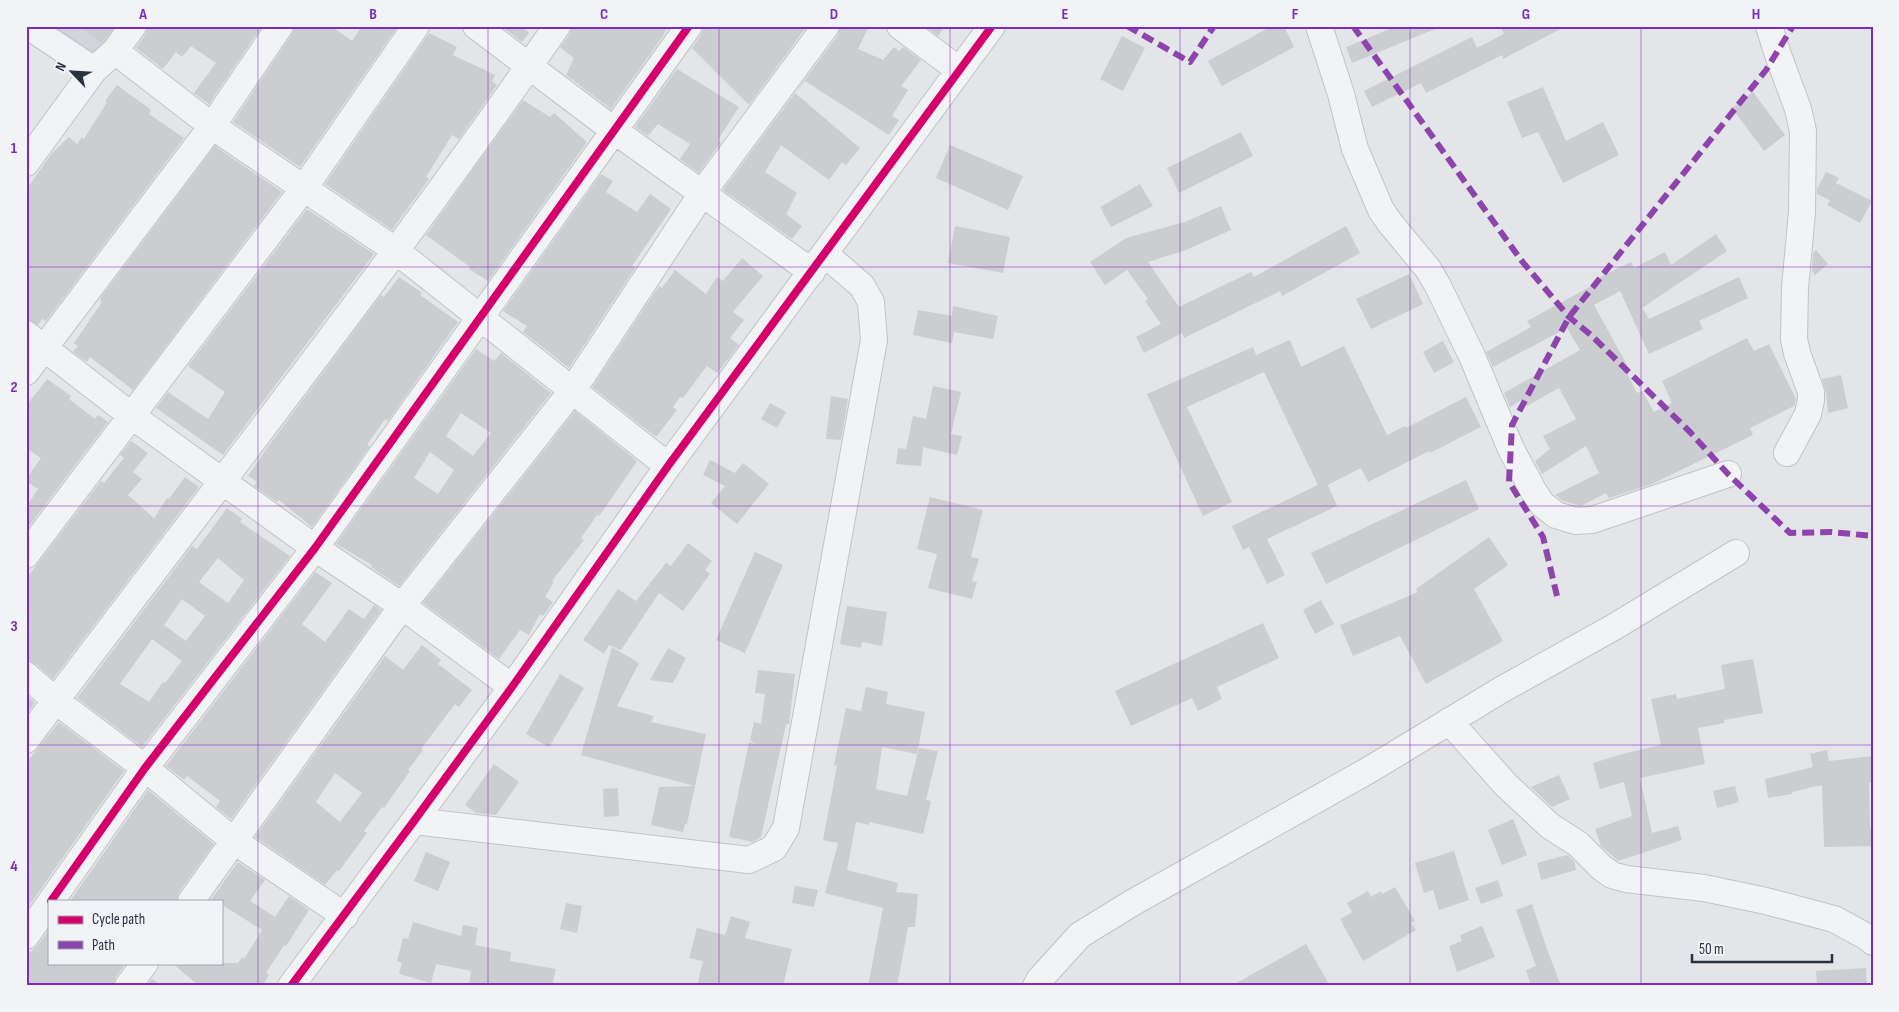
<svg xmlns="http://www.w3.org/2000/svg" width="1899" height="1012" viewBox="0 0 1899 1012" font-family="'Sofia Sans Condensed',sans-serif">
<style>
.built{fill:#d2d4db}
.building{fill:#cbcdd0;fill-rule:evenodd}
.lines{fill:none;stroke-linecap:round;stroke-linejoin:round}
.minor-casing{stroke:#c1c3c6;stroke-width:28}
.minor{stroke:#f2f3f4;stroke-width:26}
.quiet{stroke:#8e44ad;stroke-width:6;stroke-dasharray:12 6;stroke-linecap:butt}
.cycleway-casing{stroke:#f1f3f6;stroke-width:11}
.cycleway{stroke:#d6006c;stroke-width:8}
.grid{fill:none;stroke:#7b2cbf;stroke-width:1;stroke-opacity:0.55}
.neatline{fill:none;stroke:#7b2cbf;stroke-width:2}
.grid-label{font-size:16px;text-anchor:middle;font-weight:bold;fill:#7b2cbf}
</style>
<rect width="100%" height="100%" fill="#e3e5e8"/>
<path class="built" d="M50,26H116L93,57Z"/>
<path class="building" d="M79,26H114L102,43Z
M148,26H262L209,104L194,93L216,63L191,46L182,57L176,52L163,69L136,48L145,35Z
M295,26H331L352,41L362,26H398L300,167L233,122L292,34Z
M501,26H521L529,33L522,42Z
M572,26H668L663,36L611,109L566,75L574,58L560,47L569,35Z
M704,26H807L749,105L692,48L701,35Z
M841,26H869L858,49L883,60L894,47L899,51L903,47L921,60L901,86L908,90L892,116L899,120L889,135L805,81L795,93L860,148L846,165L842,162L829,180L781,145L765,172L797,193L786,214L802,226L792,239L723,190L838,35Z
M925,26H945L938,36Z
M1272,26H1284L1294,47L1222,86L1208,61Z
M1397,26L1440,27L1352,63L1346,47Z
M1500,26H1566L1503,59L1502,55L1426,93L1421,83L1372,107L1364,91L1472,37L1477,48L1504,34Z
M429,33L457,47L453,55L495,75L492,81L497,85L459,139L452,135L426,177L429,179L392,230L325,184Z
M1122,36L1145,48L1123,91L1100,79Z
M677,69L739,107L718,140L721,142L699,173L680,159L690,144L658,124L648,136L635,127Z
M117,85L151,110L149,114L184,138L46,321L42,319L38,325L26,319V190L52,153L69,137L77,144L82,137L84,139L107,102L105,101Z
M1543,87L1566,141L1603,122L1619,155L1563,183L1538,132L1522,138L1507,102Z
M1753,92L1785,135L1764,151L1732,108Z
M523,100L550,117L554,113L587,142L488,281L469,269L470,267L426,235Z
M1241,132L1253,156L1179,193L1167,168Z
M950,145L1023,176L1008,210L936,178Z
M215,146L282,192L133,390L90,357L87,362L73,352L78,346L74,343L102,302L100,300L101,297Z
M1826,172L1839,178L1836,183L1872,201L1860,223L1827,205L1830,200L1817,194V189Z
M601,174L613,181L606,192L637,212L650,194L671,209L632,266L635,268L569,368L523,332L527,326L503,311Z
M1140,184L1153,206L1111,227L1100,207Z
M1221,206L1231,230L1186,250L1148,262L1179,307L1251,272L1254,277L1346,226L1360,253L1282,296L1280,291L1184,338L1182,333L1144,353L1136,337L1161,324L1145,301L1148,299L1127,270L1105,285L1090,262L1126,238L1185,222Z
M307,209L374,254L223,455L156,408L168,392L208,419L225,392L188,366Z
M955,226L1010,237L1003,273L948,263Z
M1716,234L1727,251L1642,308L1649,319L1739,277L1748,298L1699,321L1703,329L1649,354L1620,291L1594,305L1627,365L1624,367L1637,393L1642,391L1654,412L1672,403L1662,381L1747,338L1754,351L1769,344L1796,399L1794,406L1750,428L1753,435L1652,484L1609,498L1606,493L1581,506L1563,501L1555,495L1599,473L1586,446L1542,474L1535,461L1550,449L1543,436L1576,419L1559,388L1527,406L1523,399L1510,407L1504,393L1580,350L1567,328L1493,367L1486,352L1531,327L1527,321L1601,281L1600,277L1631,262L1634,268L1665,252L1671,265Z
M1816,250L1828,264L1815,275L1812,271L1813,253Z
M742,258L763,276L733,312L744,320L730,338L739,345L717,373L707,366L683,398L680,397L673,407L677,410L656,437L592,387L659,286L662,288L675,270L706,294L717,277L723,281Z
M1409,274L1423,304L1371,329L1356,299Z
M399,277L422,293L420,295L458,322L388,421L385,419L367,445L370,446L312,527L279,500L277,502L254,486L257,482L248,476L267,448L381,295L384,297Z
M953,306L998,316L993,339L954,332L952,343L913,335L918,310L952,316Z
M1290,340L1301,367L1344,346L1387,435L1405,426L1406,428L1466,397L1481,427L1430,453L1429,451L1368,482L1361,468L1328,485L1337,506L1267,539L1285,575L1267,584L1249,547L1243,550L1232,526L1318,485L1264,372L1187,407L1232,502L1203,516L1147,394L1253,347L1256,355Z
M1443,341L1454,362L1434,373L1423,352Z
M476,349L494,361L501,353L551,393L399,586L371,567L372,565L336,544ZM461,413L491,433L473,456L446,436ZM430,452L454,470L438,494L414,478Z
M1841,375L1848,408L1828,413L1826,392L1822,379Z
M47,379L71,396L69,399L95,419L98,415L108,422L26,530V507L38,489L26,481V479L41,458L26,448V406Z
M933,386L961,392L951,434L962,436L957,455L923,447L921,466L896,464L898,448L906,449L913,416L926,419Z
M831,396L848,399L841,440L826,439Z
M770,403L786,412L777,428L761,419Z
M575,411L636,460V463L599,516L597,515L581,538L584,540L552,581L554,582L545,597L553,602L543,616L540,614L529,635L520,630L499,659L423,603Z
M131,441L148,453L133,472L142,479L128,495L154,518L167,498L169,499L185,477L199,487L53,679L36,664L26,660V579L101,481L104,483L124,458L120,455Z
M710,460L735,473L743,463L769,484L737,524L711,503L725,486L703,475Z
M1466,480L1479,509L1326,584L1311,553Z
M930,497L983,510L971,557L979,559L972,581L977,582L972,599L928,588L937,554L917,549Z
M227,508L242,519L240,522L290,556L142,747L77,698L192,546L197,549ZM218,558L244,580L228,603L199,582ZM182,599L205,616L186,641L164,625ZM152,639L182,661L165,683L163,682L149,702L120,684Z
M1489,537L1508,565L1474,589L1503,641L1426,684L1400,636L1353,656L1340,625L1418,592L1416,589Z
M688,543L712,561L705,570L710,574L683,611L659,593L621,650L609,645L604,654L583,640L618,589L636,601L666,563L671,566Z
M755,552L783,565L745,653L716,640Z
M315,572L332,583L302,624L325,642L349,609L364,619L374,605L381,610L231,819L216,807L220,801L187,776L184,780L166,766Z
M1321,600L1334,624L1315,634L1303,610Z
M847,606L887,612L882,646L862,642L861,648L840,644Z
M1263,623L1279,658L1217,687L1222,699L1198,711L1192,698L1131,726L1115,691Z
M422,645L441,660L438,664L472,690L459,707L455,704L421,749L423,750L408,770L410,771L384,808L382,807L364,831L367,833L356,848L339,871L337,870L325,885L255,837L385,656L403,670ZM335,773L362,793L340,822L316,802Z
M612,647L639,663L617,706L654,716L651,722L706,734L687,824H685L683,832L651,825L659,787L694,786L581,755Z
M668,648L686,658L673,683L650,680Z
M1753,659L1763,713L1724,720V723L1698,728L1705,764L1640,778L1652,833L1678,826L1682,840L1618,861L1601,846L1595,829L1632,816L1624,782L1600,789L1593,763L1622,754L1661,745L1651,699L1676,694L1677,699L1725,689L1721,665Z
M758,670L795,674L789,724H786L761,837L753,842L729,837L749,742L756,744L750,740L754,722L761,724L765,694L755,693Z
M560,674L584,688L549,747L526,734Z
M866,687L888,692L886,704L925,712L917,754L882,747L876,789L907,796L919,748L938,751L926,800L931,801L923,834L869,822V825L856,822L847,870L898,883L896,892L918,894L915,927H908L897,986H868L883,908L825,893L838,843L823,840L837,766L834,765L846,708L861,711Z
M26,695L35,703L26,715Z
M59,722L124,771L26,910V763Z
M1827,750L1829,761L1873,756V782L1869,783L1870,828H1873V846L1824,847L1822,785L1792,792V794L1768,798L1765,779L1813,767L1810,754Z
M494,764L519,782L496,815L476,813L465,805Z
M1559,775L1570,799L1552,807L1531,787Z
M1735,786L1739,802L1717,808L1713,791Z
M618,788L619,816L604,817L603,789Z
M148,790L214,844L179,892L176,901H70Z
M1513,819L1527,855L1502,865L1488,830Z
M1454,851L1469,900L1439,910L1433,890L1424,893L1415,863Z
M426,852L450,862L438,891L414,881Z
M1567,855L1574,861L1576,870L1541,880L1537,863Z
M238,862L265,880L250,901L275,917L289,896L309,910L286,946L284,945L266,973L269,975L262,986H199L172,963H238L242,957L244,959L262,930L221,904V901H210Z
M1498,880L1503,896L1481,904L1475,888Z
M795,886L818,890L814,907L792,903Z
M1395,887L1415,921L1411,923L1416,930L1363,961L1340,919L1352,912L1347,903L1368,891L1371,897L1381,891L1382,894Z
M566,903L582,906L577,933L560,929Z
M1532,904L1547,949L1561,986H1531L1526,970L1536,966L1516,910Z
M731,916L750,922L745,938L792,949L783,986H697L703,961L689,958L697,928L725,935Z
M413,922L461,936L463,925L478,928L475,945L511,952L510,961L556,969L552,986H469L471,971L436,964L431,983L399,974L402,963L397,961L403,938L408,939Z
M1482,926L1495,957L1457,972L1449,946L1462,941L1460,935Z
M49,930V963H126L116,977L113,986H26V956L38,945Z
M1306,944L1330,986H1231Z
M1866,968L1867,986H1817L1816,971Z
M152,979L163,986H147Z"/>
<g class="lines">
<g class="minor-casing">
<path id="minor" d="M28,26L94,70
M476,26L615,131L812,272
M900,26L959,70
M1319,26L1341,94L1355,149L1381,210L1390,223L1428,269L1438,286L1472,356L1511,449L1534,492L1542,504L1556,515L1576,521L1592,520L1728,474
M1769,26L1777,52L1798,109L1803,131L1802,212L1795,288L1794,339L1797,353L1811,392V400L1808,414L1787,453
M115,51L212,126L395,250L668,466
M26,163L94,70L115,51L133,26
M26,334L132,416L315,548L402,606L512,687
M26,372L212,126L280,26
M26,555L304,188L416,26
M26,675L56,701L145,768L234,841L345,916
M1449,721L1506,785L1550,826L1578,844L1602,868L1612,875L1626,879L1704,888L1766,901L1834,919L1867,937L1873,942
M26,740C204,503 388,270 557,26
M414,821L749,860L774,848L786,828L874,340L871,302L862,286L825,254
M51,901L145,768L315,548L689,26
M191,901L402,606L572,391L703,192L826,26
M26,936L49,904
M128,986L145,963
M291,986L414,821L512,687L668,466L992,26
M1036,986L1040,979L1080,935L1132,903L1369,770L1501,690L1614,627L1736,553"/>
</g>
<use href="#minor" class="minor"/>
<path class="quiet" d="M1127,26L1190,62L1214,26
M1353,26L1521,260L1569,317L1591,335L1690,432L1728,474L1790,533L1831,532L1873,536
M1557,596L1543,537L1509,482L1512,425L1569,317L1766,70L1793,26"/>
<g class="cycleway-casing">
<path id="cycleway" d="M51,901L145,768L315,548L689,26
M291,986L414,821L512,687L668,466L992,26"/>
</g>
<use href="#cycleway" class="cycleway"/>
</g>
<path class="grid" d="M258,26V986M488,26V986M719,26V986M950,26V986M1180,26V986M1410,26V986M1641,26V986M26,267H1873M26,506H1873M26,745H1873"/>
<rect width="1899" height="1012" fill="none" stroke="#f1f3f6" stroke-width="55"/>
<rect x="48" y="900" width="175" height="65" fill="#f1f3f6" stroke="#a2a6ad"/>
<rect x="58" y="916" width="25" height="8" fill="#d6006c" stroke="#a2a6ad"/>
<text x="92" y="924" font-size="15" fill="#2b323f">Cycle path</text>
<rect x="58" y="941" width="25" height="8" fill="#8e44ad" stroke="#a2a6ad"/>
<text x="92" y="950" font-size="15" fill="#2b323f">Path</text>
<g transform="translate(72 72) rotate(295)" stroke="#f1f3f6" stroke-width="4" paint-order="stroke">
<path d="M0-4L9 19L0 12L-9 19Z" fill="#2b323f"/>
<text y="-8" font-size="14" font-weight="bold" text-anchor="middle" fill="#2b323f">N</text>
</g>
<path d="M1692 954v8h140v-8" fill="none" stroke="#2b323f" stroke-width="2.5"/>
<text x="1699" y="954" font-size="15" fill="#2b323f" stroke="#f1f3f6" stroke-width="4" paint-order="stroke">50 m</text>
<rect x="28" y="28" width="1844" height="956" class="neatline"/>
<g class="grid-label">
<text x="143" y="19">A</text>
<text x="373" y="19">B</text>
<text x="604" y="19">C</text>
<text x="834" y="19">D</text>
<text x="1065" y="19">E</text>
<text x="1295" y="19">F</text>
<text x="1526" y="19">G</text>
<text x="1756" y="19">H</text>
<text x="14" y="153">1</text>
<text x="14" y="392">2</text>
<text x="14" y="631">3</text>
<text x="14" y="871">4</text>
</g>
</svg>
